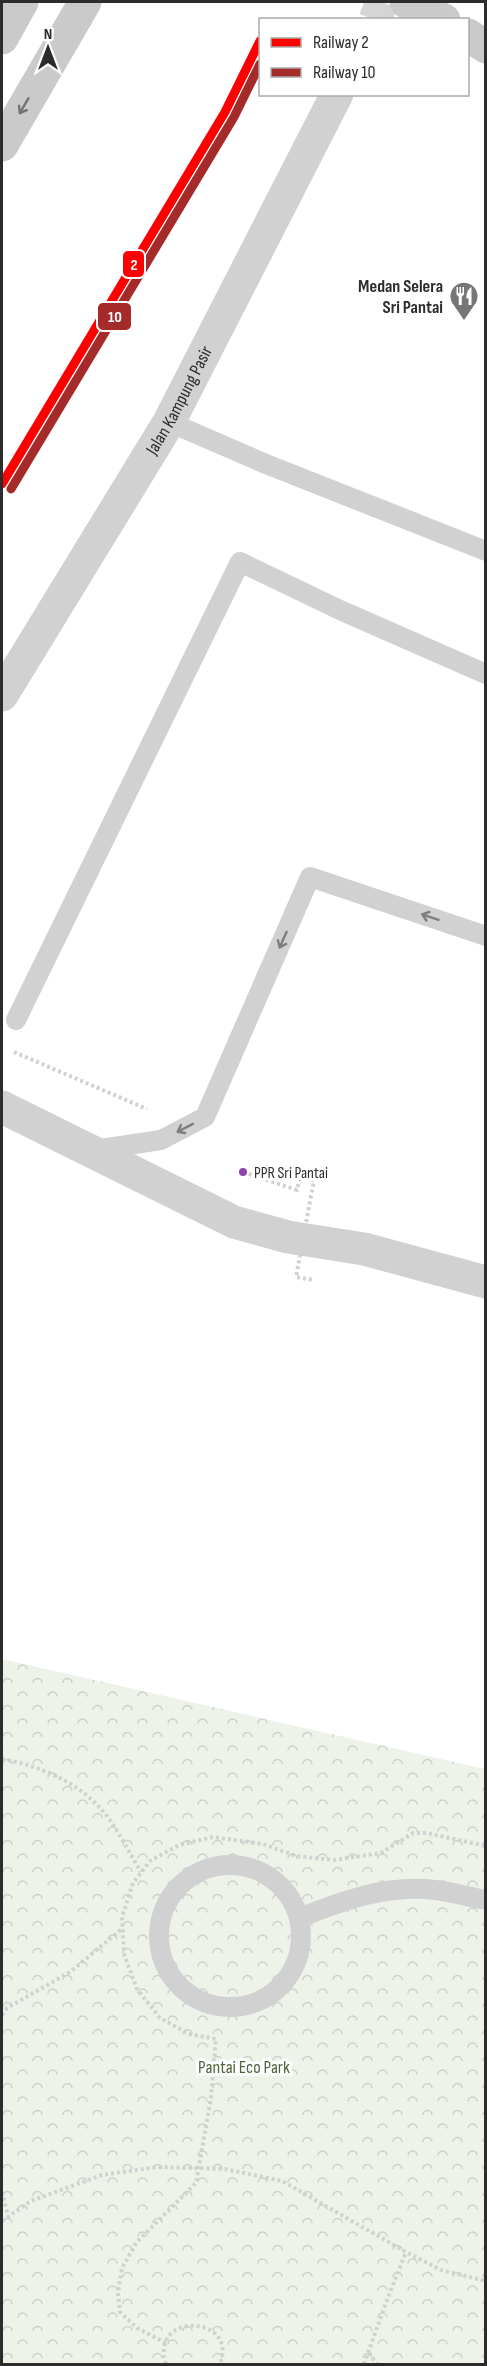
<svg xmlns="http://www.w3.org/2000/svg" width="487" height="2366" viewBox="0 0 487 2366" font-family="'Sofia Sans Condensed',sans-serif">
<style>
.park{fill:url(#park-crowns)}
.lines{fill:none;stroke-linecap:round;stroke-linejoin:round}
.street-tunnel{stroke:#d5d5d5;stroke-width:33;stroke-dasharray:33 16;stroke-linecap:butt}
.path{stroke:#d1d1d1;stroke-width:4;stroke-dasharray:3 3;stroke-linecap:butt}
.lane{stroke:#d1d1d1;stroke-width:20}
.street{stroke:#d1d1d1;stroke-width:33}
.secondary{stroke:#cacaca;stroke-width:33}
.path-bridge{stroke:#d1d1d1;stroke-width:4;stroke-dasharray:3 3;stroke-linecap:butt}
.rail-1-casing{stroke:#fff;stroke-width:14}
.rail-2-casing{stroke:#fff;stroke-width:14}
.rail-1{stroke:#f00;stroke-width:9}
.rail-2{stroke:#a52a2a;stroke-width:9}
.oneway{stroke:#737373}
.oneway2{stroke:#7e7e7e}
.bus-dot{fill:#8e44ad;stroke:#fff;stroke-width:2}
.labels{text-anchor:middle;stroke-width:6;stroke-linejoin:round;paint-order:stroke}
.bus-label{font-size:16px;fill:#2c2c2c;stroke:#fff;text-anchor:start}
.poi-label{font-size:18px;font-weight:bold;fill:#2c2c2c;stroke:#fff;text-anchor:end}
.street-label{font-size:18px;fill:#2c2c2c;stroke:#fff}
.park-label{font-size:18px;fill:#4c663a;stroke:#fff}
.line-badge{stroke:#fff;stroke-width:2}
.badge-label{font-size:16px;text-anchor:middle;font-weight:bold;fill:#fff}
</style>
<defs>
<pattern id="park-crowns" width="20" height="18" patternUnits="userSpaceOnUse" patternTransform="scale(1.5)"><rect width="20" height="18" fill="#eef3ea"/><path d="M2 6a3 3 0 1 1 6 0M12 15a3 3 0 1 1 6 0" fill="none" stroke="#ccd0c9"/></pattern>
</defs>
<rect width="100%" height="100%" fill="#fff"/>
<path class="park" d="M2,1659L485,1769V2364H2Z"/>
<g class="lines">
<path class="street-tunnel" d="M375,20L382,2"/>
<path class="path" d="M14,1052L147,1109
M243,1172L297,1190L300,1177
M2,1759C37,1765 76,1781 101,1809C116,1825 129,1853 141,1872
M2,2015L7,2008L70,1972L122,1929
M2,2192L8,2216
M2,2221L31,2201L102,2175L157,2167L225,2169L282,2181L406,2252L441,2270L486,2281
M166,2343L137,2328L120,2312L118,2293L122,2268L136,2243L196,2183L211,2098L216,2039L189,2034L160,2018L137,1989L124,1954L122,1917L133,1883L150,1861L179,1845L213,1837L263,1844L296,1856L334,1860L381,1853L413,1833H427L486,1846
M369,2353L377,2364
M166,2364C149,2311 239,2315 220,2364
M364,2364L387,2300L406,2252"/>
<path class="lane" d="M169,422L266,464L486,551
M16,1020L240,562L340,610L486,674
M94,1150L161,1140L205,1117L310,877L486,936
M159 1936a71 71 0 1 1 142 0a71 71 0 1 1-142 0Z
M299,1918C342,1901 387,1884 435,1890C452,1892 469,1897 486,1900"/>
<g class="street">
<path id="s1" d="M2,695L169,422L337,94"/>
<path d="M2,1107L234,1222L288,1237L364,1249L486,1282"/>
</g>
<path class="secondary" d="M406,2L444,20
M468,35L486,47
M2,38L22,2
M2,145L85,2"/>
<path class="path-bridge" d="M300,1177L314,1180L296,1277L313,1280"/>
<g class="rail-1-casing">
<path id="rail-1" d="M2,484L225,112L260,41"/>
</g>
<g class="rail-2-casing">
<path id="rail-2" d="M11,489L234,117L260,64"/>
</g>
<use href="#rail-1" class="rail-1"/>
<use href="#rail-2" class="rail-2"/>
</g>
<defs><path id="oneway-shaft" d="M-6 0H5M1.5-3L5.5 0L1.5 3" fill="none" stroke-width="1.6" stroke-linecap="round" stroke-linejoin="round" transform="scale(1.5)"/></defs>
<use class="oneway" href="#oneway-shaft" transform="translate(24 106) rotate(120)"/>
<g class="oneway2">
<use href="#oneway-shaft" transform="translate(430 917) rotate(-161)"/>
<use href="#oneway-shaft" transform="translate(283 940) rotate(114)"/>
<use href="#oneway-shaft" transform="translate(185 1128) rotate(153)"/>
</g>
<defs>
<g id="restaurant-pin" transform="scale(1.5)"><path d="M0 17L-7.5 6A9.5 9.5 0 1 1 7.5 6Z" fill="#767676" stroke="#fff"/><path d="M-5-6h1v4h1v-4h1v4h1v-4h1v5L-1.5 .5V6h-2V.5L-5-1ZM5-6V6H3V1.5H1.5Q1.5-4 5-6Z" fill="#fff"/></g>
</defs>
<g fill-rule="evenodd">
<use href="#restaurant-pin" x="464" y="296"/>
</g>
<circle class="bus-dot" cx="243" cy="1172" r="5"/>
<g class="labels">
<g class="bus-label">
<text x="254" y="1178">PPR Sri Pantai</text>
</g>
<g class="poi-label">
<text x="443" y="292">Medan Selera<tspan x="443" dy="21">Sri Pantai</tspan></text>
</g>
<g class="street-label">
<text dy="6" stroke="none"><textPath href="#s1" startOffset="344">Jalan Kampung Pasir</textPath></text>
</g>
<g class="park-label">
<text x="244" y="2073">Pantai Eco Park</text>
</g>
</g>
<g class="line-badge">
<rect x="122" y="250" width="23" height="28" rx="6" fill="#f00"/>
<rect x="97" y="302" width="35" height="29" rx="6" fill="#a52a2a"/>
</g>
<g class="badge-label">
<text x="134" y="270">2</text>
<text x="115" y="322">10</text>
</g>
<rect width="487" height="2366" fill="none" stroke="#2c2c2c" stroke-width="6"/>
<rect x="259" y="18" width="210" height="78" fill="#ffffff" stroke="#ababab" stroke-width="1.5"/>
<rect x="271" y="38" width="30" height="9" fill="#ff0000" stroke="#ababab" stroke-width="1.5"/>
<text x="313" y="48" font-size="18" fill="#2c2c2c">Railway 2</text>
<rect x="271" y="68" width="30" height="9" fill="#a52a2a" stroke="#ababab" stroke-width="1.5"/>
<text x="313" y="78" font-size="18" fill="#2c2c2c">Railway 10</text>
<g transform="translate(48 48)" stroke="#ffffff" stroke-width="4.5" paint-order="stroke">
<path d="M0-4.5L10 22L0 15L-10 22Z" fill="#2c2c2c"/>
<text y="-9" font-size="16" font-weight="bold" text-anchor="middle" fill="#2c2c2c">N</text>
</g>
</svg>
